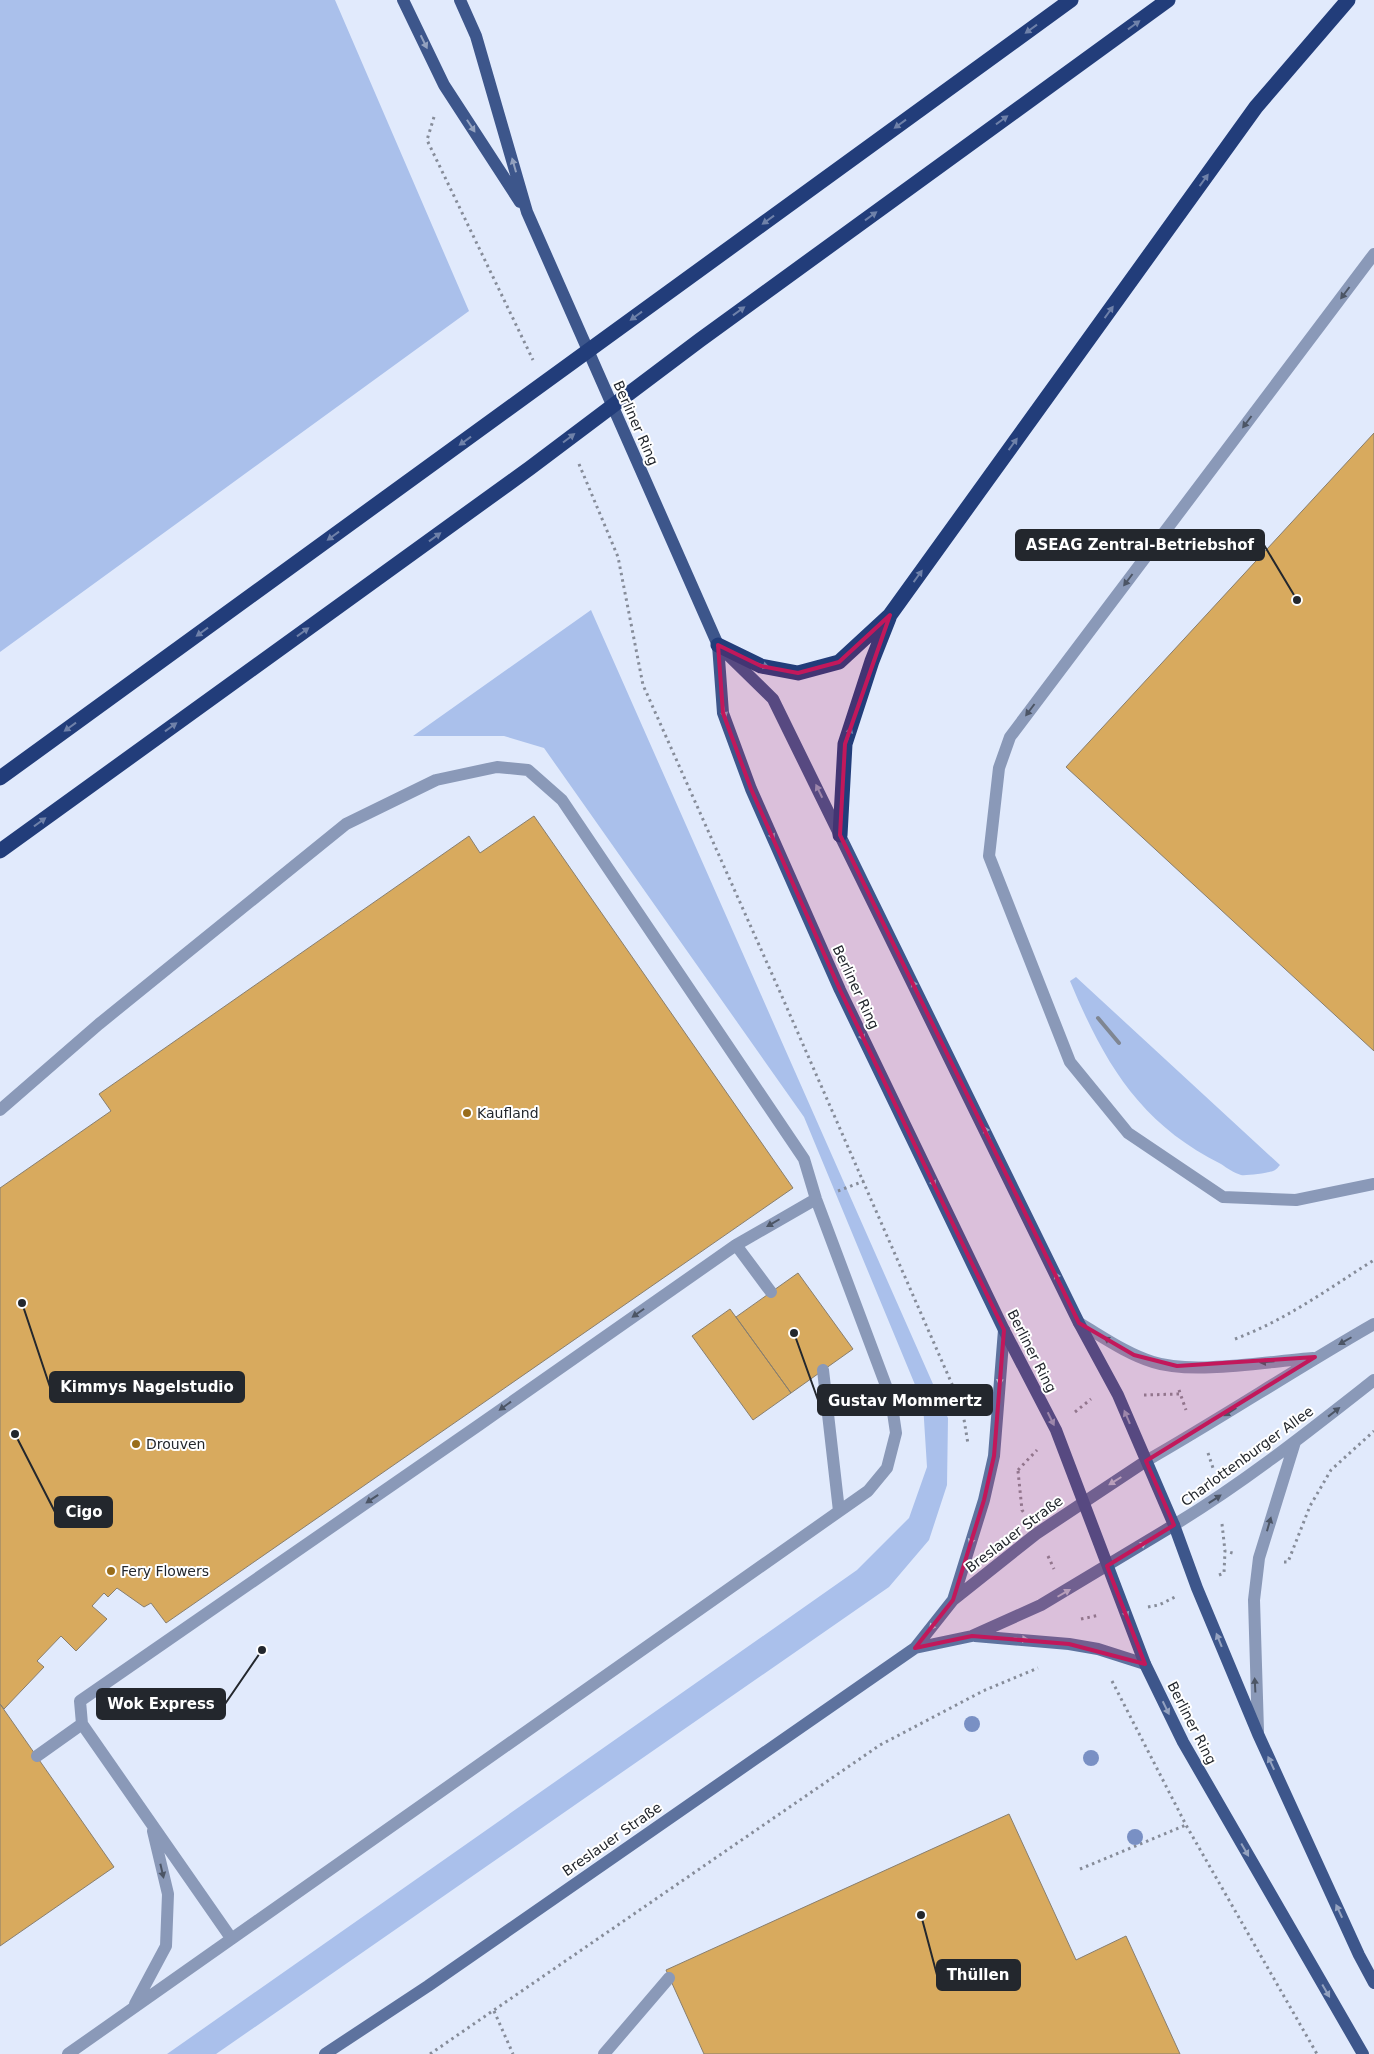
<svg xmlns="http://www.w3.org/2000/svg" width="1374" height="2054" viewBox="0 0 1374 2054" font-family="'DejaVu Sans',sans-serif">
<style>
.green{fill:#aac0eb}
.building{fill:#d8aa5e;stroke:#887e6e}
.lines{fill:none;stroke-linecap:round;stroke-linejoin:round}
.path{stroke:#868c99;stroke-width:3;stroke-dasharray:2.5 4;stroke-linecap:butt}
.service{stroke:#8a99b8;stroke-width:12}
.tertiary{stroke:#8a99b8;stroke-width:12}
.secondary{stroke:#5d729e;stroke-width:12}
.primary{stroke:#3d568b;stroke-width:12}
.motorway{stroke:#223d7a;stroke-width:15}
.rail{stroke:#7f8692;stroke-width:4}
.tree{fill:#7990c4}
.oneway{fill:#6f81a9}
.oneway2{fill:#94a2bf}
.oneway3{fill:#4c5565}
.oneway4{fill:#b6c0d3}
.marked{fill:#c2185b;fill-opacity:0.2;stroke:#c2185b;stroke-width:4;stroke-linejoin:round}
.poi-dot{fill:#996d1b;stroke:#fff;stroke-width:2}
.labels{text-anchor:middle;stroke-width:4;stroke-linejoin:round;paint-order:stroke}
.street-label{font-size:14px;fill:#23272d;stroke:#fff}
.poi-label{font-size:14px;fill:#23272d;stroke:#fff;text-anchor:start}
.leader{fill:none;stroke:#23272d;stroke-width:2}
.callout-dot{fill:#23272d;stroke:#fff;stroke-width:2}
.callout{fill:#23272d;stroke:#23272d;stroke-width:2}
.callout-label{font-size:15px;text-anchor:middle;font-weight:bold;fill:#fff}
</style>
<rect width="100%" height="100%" fill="#e1eafc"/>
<path class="green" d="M0,0H335L469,311L0,652Z
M591,610L948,1418L947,1485L929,1540L889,1587L216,2054H167L857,1570L909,1518L927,1467L923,1404L804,1117L544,748L504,736H413Z
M1076,977L1280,1165C1278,1167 1277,1169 1275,1170C1271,1173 1245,1176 1241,1175C1234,1173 1227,1168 1221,1164C1139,1123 1104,1062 1070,981Z"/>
<path class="building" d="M1374,433V1051L1066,767Z
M534,816L793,1188L166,1623L151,1603L144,1607L117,1588L108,1597L104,1593L92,1606L107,1619L76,1651L61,1636L37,1661L44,1667L4,1709L0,1704V1188L111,1111L99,1094L469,836L480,853Z
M798,1273L853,1349L791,1393L736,1317Z
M730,1309L791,1393L753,1420L692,1336Z
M0,1704L114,1867L0,1946Z
M1009,1814L1076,1960L1126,1936L1180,2054H704L666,1970Z"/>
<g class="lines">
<path class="path" d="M434,117L427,140L533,360
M579,464L618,557L643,685L780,992L962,1407L968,1444
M838,1191L864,1181
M1235,1339C1286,1320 1328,1289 1374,1260
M1179,1390L1186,1410
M1144,1395L1179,1394
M1075,1412L1091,1399
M1208,1453L1214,1471
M1018,1470L1037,1450
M1018,1471L1022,1510L1024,1513
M1222,1524L1225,1551L1236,1554
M1048,1556L1054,1569
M1284,1562H1288L1310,1506L1331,1470L1374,1431
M1219,1575L1224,1573L1225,1551
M1148,1607L1159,1605L1175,1597
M1081,1619L1100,1615
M1112,1681L1186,1825L1317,2054
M1080,1869L1186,1825
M494,2011L513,2054
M430,2054L880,1745L983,1691L1038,1668"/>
<path class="service" d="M1374,254L1010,737L999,768L989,856L1070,1062L1128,1133L1223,1197L1296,1200L1374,1184
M0,1110L99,1024L346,824L436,780L497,767L528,770L562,800L804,1159L816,1199L891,1399L896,1433L887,1468L868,1491L68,2054
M736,1245L771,1292
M823,1370L839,1511
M37,1756L82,1724
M231,1938L82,1724L80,1701L479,1425L736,1245L816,1199
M135,2004L166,1946L168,1894L153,1831
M604,2054L669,1978"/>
<path class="tertiary" d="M1079,1323C1103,1337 1127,1354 1153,1362C1192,1375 1271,1361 1313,1358
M1146,1461C1223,1417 1297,1368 1374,1324
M1174,1525C1245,1482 1309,1431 1374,1380
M1258,1731L1254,1600L1259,1558L1295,1442"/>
<path class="secondary" d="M953,1600L984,1500L994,1456L1004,1330
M975,1636L1069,1644L1098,1649L1145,1664
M915,1648L972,1636L1041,1605L1174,1525
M325,2054L428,1986L915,1648L953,1600L1036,1534L1146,1461"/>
<path class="primary" d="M403,0L444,85L520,202
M460,0L476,36L527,212L718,645L723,713L751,789L840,990L1004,1330L1056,1430L1145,1664L1183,1742L1363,2054
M723,650L773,699L1079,1323L1118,1395L1174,1525L1197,1588L1258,1734L1359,1955L1374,1983"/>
<path class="motorway" d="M718,645L761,666L798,673L839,662L890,615L1256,107L1348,0
M0,778L1071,0
M840,835L845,744L872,661L889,618
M0,851L530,468L700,340L1168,0"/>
<path class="rail" d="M1098,1018L1119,1043"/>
</g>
<g class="tree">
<circle cx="972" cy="1724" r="8"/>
<circle cx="1091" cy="1758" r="8"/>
<circle cx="1135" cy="1837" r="8"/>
</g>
<defs><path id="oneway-solid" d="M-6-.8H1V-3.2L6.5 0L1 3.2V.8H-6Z" transform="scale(1.25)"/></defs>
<g class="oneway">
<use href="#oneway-solid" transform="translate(1134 25) rotate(-36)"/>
<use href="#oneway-solid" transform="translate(1031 29) rotate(144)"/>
<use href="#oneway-solid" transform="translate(1002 120) rotate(-36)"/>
<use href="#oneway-solid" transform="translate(900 124) rotate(144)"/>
<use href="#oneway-solid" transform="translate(1204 180) rotate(-54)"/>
<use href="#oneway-solid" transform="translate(871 216) rotate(-36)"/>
<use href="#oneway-solid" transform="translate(768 220) rotate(144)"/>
<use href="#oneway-solid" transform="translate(739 311) rotate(-36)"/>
<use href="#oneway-solid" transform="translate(1109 312) rotate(-54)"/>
<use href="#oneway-solid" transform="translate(636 316) rotate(144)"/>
<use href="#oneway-solid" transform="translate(569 438) rotate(-37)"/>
<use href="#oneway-solid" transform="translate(465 441) rotate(144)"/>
<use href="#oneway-solid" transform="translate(1013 444) rotate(-54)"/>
<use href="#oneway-solid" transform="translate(333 536) rotate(144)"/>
<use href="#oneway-solid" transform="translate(435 537) rotate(-36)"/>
<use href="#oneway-solid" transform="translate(918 576) rotate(-54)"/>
<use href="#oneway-solid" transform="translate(202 632) rotate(144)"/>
<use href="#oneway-solid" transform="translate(303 632) rotate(-36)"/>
<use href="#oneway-solid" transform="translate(762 665) rotate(18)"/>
<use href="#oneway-solid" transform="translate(70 727) rotate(144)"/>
<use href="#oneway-solid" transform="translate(171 727) rotate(-36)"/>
<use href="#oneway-solid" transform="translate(849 734) rotate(-72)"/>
<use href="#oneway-solid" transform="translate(40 822) rotate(-36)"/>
</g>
<g class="oneway2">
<use href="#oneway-solid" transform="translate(424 42) rotate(64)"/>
<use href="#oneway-solid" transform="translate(471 126) rotate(57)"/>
<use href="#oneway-solid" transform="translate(514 165) rotate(-106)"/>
<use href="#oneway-solid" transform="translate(724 711) rotate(80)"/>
<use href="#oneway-solid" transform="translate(819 791) rotate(-116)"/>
<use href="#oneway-solid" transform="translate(771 833) rotate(66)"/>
<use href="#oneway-solid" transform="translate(915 987) rotate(-116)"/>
<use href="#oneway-solid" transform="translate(861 1034) rotate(64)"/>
<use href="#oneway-solid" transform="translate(987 1133) rotate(-116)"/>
<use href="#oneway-solid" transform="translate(932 1180) rotate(64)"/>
<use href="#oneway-solid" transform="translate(1058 1279) rotate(-116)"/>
<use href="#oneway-solid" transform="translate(1127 1417) rotate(-113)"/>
<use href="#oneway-solid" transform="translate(1051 1419) rotate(64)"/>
<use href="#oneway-solid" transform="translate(1125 1611) rotate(68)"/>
<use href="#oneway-solid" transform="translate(1219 1640) rotate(-112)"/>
<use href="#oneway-solid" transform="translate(1166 1708) rotate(64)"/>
<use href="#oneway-solid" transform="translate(1271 1763) rotate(-115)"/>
<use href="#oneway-solid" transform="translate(1245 1850) rotate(60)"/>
<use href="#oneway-solid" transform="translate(1339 1911) rotate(-115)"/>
<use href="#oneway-solid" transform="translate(1326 1991) rotate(60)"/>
</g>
<g class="oneway3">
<use href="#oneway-solid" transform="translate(1345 293) rotate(127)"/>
<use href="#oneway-solid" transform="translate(1247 422) rotate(127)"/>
<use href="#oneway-solid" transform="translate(1128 580) rotate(127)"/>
<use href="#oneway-solid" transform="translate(1030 710) rotate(127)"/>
<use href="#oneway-solid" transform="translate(773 1223) rotate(150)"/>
<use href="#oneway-solid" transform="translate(638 1313) rotate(145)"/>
<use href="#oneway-solid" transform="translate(1110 1341) rotate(-149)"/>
<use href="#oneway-solid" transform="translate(1345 1341) rotate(150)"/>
<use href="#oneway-solid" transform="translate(1267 1362) rotate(175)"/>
<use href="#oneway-solid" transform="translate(505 1406) rotate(144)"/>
<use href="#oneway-solid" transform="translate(1230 1412) rotate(148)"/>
<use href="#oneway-solid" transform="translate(1334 1412) rotate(-38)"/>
<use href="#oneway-solid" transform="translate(372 1499) rotate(146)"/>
<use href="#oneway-solid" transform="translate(1215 1499) rotate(-33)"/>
<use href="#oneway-solid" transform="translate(1269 1524) rotate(-74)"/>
<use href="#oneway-solid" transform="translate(1255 1685) rotate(-93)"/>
<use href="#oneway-solid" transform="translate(162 1871) rotate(77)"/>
</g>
<g class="oneway4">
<use href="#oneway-solid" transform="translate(1000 1378) rotate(94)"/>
<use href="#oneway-solid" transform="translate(1115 1481) rotate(148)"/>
<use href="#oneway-solid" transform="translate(972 1538) rotate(107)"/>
<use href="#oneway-solid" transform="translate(1140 1546) rotate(-31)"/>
<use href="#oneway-solid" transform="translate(1064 1593) rotate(-30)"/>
<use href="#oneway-solid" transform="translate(934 1624) rotate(128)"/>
<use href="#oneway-solid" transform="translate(1021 1639) rotate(4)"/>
</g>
<path class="marked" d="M890,615L845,744L840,835L1079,1323L1134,1355L1177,1366L1315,1357L1146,1461L1174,1525L1107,1566L1145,1664L1069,1644L972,1636L915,1648L953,1600L984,1500L994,1456L1004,1330L840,990L751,789L723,713L718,645L761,666L798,673L839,662Z"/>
<g class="poi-dot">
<circle cx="467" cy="1113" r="5"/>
<circle cx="136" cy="1444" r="5"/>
<circle cx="111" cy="1571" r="5"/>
</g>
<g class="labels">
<g class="street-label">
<text transform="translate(636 423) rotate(66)" y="5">Berliner Ring</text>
<text transform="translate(856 987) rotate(65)" y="5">Berliner Ring</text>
<text transform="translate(1032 1351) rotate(63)" y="5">Berliner Ring</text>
<text transform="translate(1247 1456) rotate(-36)" y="5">Charlottenburger Allee</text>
<text transform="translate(1014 1534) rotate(-37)" y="5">Breslauer Straße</text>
<text transform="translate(1192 1723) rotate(63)" y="5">Berliner Ring</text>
<text transform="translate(612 1839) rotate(-35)" y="5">Breslauer Straße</text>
</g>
<g class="poi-label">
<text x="477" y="1118">Kaufland</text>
<text x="146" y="1449">Drouven</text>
<text x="121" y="1576">Fery Flowers</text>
</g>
</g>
<path class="leader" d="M1297 600L1264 545M22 1303L50 1387M794 1333L818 1400M15 1434L55 1512M262 1650L225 1704M921 1915L937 1975"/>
<g class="callout-dot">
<circle cx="1297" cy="600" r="5"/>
<circle cx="22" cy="1303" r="5"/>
<circle cx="794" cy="1333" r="5"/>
<circle cx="15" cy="1434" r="5"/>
<circle cx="262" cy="1650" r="5"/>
<circle cx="921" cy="1915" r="5"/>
</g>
<g class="callout">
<rect x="1016" y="530" width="248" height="30" rx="5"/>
<rect x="50" y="1372" width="194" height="30" rx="5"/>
<rect x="818" y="1385" width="174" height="30" rx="5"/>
<rect x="55" y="1497" width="57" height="30" rx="5"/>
<rect x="97" y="1689" width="128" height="30" rx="5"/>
<rect x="937" y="1960" width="83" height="30" rx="5"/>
</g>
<g class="callout-label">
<text x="1140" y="550">ASEAG Zentral-Betriebshof</text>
<text x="147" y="1392">Kimmys Nagelstudio</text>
<text x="905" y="1406">Gustav Mommertz</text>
<text x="84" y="1517">Cigo</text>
<text x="161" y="1709">Wok Express</text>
<text x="978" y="1980">Thüllen</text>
</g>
</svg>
